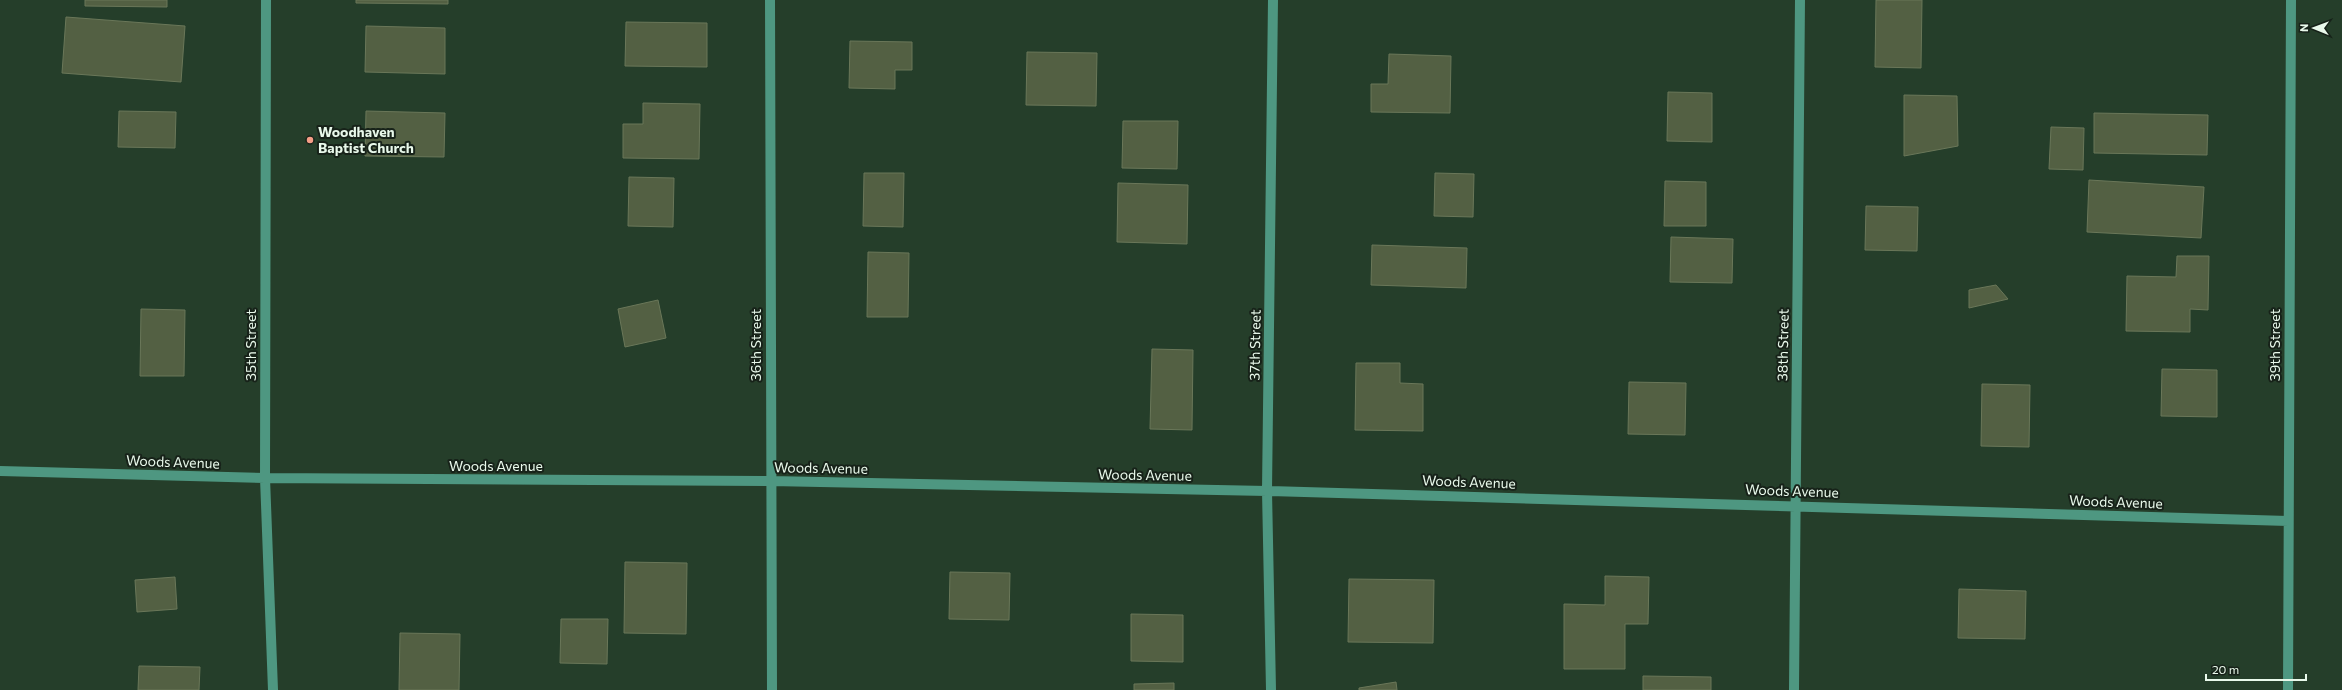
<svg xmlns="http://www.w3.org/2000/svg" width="2342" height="690" viewBox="0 0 2342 690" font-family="Commissioner,sans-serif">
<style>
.building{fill:#536043;stroke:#6a7759}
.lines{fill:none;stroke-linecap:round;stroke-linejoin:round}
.minor{stroke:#4e9781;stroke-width:10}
.poi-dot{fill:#f49e87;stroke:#172219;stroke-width:1.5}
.labels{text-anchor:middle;stroke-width:4;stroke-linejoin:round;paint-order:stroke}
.poi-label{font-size:14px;font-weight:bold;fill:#e9f9eb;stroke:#172219;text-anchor:start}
.street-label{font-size:14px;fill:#e9f9eb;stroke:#172219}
</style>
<rect width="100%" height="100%" fill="#253e2a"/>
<path class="building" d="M85,0H167V7L85,6Z
M356,0H448V4L356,3Z
M1876,0H1922L1921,68L1875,67Z
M66,17L185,26L181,82L62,73Z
M626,22L707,23V67L625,66Z
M366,26L445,28V74L365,72Z
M850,41L912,42V70H895V89L849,88Z
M1027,52L1097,53L1096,106L1026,105Z
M1389,54L1451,56L1450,113L1371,112V84H1388Z
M1668,92L1712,93V142L1667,141Z
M1904,95L1957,96L1958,146L1904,156Z
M643,103L700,104L699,159L623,158V124H643Z
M119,111L176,112L175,148L118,147Z
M366,111L445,113L444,157L365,156Z
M2094,113L2208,115L2207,155L2094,153Z
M1123,121H1178L1177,169L1122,168Z
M2051,127L2084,128L2083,170L2049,169Z
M864,173H904L903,227L863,226Z
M1435,173L1474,174L1473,217L1434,216Z
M629,177L674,178L673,227L628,226Z
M2089,180L2204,187L2201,238L2087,232Z
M1665,181L1706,182V226H1664Z
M1118,183L1188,185L1187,244L1117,242Z
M1866,206L1918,207L1917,251L1865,250Z
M1671,237L1733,239L1732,283L1670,282Z
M1372,245L1467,248L1466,288L1371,285Z
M868,252L909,253L908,317H867Z
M2177,256H2209L2208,310L2190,309V332L2126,331L2127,276L2176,277Z
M1996,285L2008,299L1969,308V290Z
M658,300L666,338L625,347L618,309Z
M141,309L185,310L184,376H140Z
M1152,349L1193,350L1192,430L1150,429Z
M1356,363H1400V383L1423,384V431L1355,430Z
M2162,369L2217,370V417L2161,416Z
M1629,382L1686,383L1685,435L1628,434Z
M1982,384L2030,385L2029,447L1981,446Z
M625,562L687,563L686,634L624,633Z
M950,572L1010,573L1009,620L949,619Z
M1605,576L1649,577L1648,624H1625V669H1564V604L1605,605Z
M175,577L177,609L137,612L135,580Z
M1349,579L1434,580L1433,643L1348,642Z
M1959,589L2026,591L2025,639L1958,638Z
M1131,614L1183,615V662L1131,661Z
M561,619H608L607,664L560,663Z
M400,633L460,634L459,690H399Z
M139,666L200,667L199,690H138Z
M1643,676L1711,677V690H1643Z
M1396,682L1397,690H1359V688Z
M1174,683V690H1134V684Z"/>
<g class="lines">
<path class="minor" d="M266,0L265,478L273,690
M770,0L772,690
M0,471L265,478L771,481L1267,491L2288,521
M1271,690L1267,491L1273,0
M1794,690L1800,0
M2288,690L2291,0"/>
</g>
<circle class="poi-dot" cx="310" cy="140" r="4"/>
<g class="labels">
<g class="poi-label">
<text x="318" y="137">Woodhaven<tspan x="318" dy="16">Baptist Church</tspan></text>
</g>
<g class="street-label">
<text transform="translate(251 345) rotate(-90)" y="5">35th Street</text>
<text transform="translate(756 345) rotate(-90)" y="5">36th Street</text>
<text transform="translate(1255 345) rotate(-89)" y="5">37th Street</text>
<text transform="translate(1783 345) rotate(-89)" y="5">38th Street</text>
<text transform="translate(2275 345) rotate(-90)" y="5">39th Street</text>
<text transform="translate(173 462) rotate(2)" y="5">Woods Avenue</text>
<text x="496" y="471">Woods Avenue</text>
<text transform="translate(821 468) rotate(1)" y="5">Woods Avenue</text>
<text transform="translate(1145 475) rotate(1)" y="5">Woods Avenue</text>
<text transform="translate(1469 482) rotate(2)" y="5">Woods Avenue</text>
<text transform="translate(1792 491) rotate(2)" y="5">Woods Avenue</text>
<text transform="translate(2116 502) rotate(2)" y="5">Woods Avenue</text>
</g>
</g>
<g transform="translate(2314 28) rotate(271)" stroke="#172219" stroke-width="3" paint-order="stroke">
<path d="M0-3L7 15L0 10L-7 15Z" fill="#e9f9eb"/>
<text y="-6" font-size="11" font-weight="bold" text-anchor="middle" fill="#e9f9eb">N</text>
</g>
<path d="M2206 674v6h100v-6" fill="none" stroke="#e9f9eb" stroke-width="2"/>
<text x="2212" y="674" font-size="12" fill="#e9f9eb" stroke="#172219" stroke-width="3" paint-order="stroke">20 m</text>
</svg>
